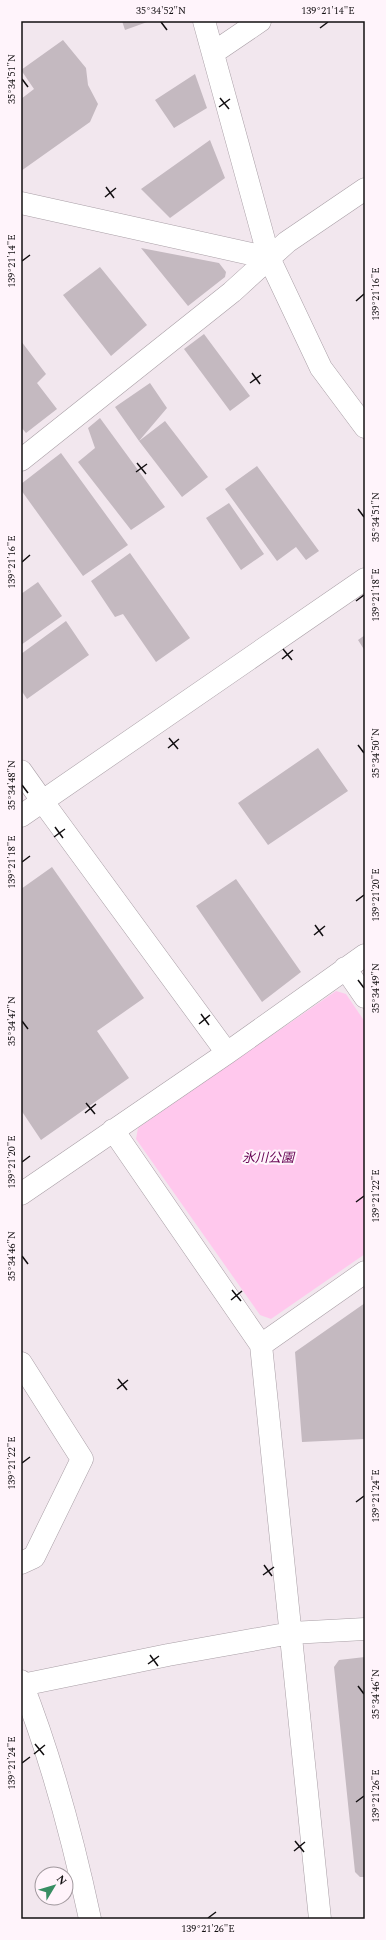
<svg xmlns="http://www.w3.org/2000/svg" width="386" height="1940" viewBox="0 0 386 1940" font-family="Spectral,'Noto Sans JP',serif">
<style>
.green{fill:#ffc8ed}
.building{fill:#c4b9c0}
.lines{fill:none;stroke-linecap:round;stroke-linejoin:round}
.street-casing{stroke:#a99fa6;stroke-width:23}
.secondary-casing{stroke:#a99fa6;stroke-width:23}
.street{stroke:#fff;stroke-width:22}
.secondary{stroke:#fff;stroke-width:22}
.ticks{fill:none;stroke:#120f11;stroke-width:1.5}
.labels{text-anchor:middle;stroke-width:4;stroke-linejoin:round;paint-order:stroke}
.park-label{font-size:13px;font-style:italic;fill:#650052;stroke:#fff4fb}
.neatline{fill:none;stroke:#120f11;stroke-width:1.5}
.ticks-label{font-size:10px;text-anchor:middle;fill:#120f11}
</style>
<rect width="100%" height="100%" fill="#f2e7ee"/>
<path class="green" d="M336,991L346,994L365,1022V1254L271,1319L260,1315L136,1139L138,1128Z"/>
<path class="building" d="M122,21H150L125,30Z
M63,40L86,68L88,85L98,104L90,122L21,171V99L34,89L21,70Z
M195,74L207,108L174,128L155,100Z
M210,140L225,178L170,218L141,189Z
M141,248L219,263L226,272L225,277L188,306Z
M100,267L147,325L111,356L63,295Z
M204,334L250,396L230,411L184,349Z
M21,341L46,374L37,383L57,409L26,433L21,427Z
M150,383L167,408L139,441L115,407Z
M100,418L165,507L131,530L78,462L95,448L88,428Z
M165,421L208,477L182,497L139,441Z
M61,453L128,545L83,576L21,490V484Z
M257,466L319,551L306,560L296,547L277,561L225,489Z
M229,503L264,554L241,570L206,518Z
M130,553L190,638L156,662L123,614L115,617L91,581Z
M38,582L62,616L21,645V594Z
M66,621L89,655L27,699L21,690V654Z
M365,635V651L358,640Z
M318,748L348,791L268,845L238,803Z
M52,867L144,998L97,1031L129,1078L41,1140L21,1110V889Z
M236,879L301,972L262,1002L196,906Z
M365,1303V1439L302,1442L295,1352Z
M365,1657V1877H360L355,1872L334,1667L339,1660Z"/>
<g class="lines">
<g class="street-casing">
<path id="street" d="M204,21L269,258L321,368L365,427
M213,53L260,21
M21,203L269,258
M21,460L232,292L287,242L365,189
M43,802L227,1053
M345,968L365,997
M113,1130L261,1345
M21,1194L227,1053L365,955
M21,1363L82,1459L34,1557L21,1563
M22,1685L168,1655L291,1633L365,1629
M320,1919L261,1345L365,1272"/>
</g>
<g class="secondary-casing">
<path id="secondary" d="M21,771L43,802
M21,816L365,579
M21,1681C51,1757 73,1839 90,1919"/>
</g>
<use href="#street" class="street"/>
<use href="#secondary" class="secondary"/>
</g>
<path class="ticks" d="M161,22L167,30M320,28L328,22M22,79L28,87M220,98L229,109M219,107L230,99M106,187L114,198M105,197L116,188M22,261L30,255M356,301L364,294M252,373L260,384M250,383L261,375M137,463L146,474M136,472L147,464M358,509L364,517M22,562L30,555M356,601L364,595M283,649L292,660M282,659L293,650M169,738L178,749M358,745L364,753M168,748L179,739M22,785L28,793M55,827L63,838M54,837L65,829M22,862L30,856M356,901L364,895M315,925L323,936M314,935L325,926M358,980L364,988M201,1014L209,1025M22,1021L28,1029M199,1024L210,1015M86,1103L95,1114M85,1113L96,1104M22,1162L30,1156M356,1202L364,1196M22,1256L28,1264M232,1290L241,1301M231,1300L242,1291M118,1379L127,1390M117,1389L128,1380M22,1463L30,1457M356,1502L364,1496M264,1565L272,1576M263,1575L274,1567M150,1655L158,1666M148,1664L159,1656M358,1686L364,1694M35,1744L44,1755M34,1754L45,1745M22,1763L30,1757M356,1802L364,1796M295,1841L304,1852M294,1851L305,1842M208,1918L216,1912"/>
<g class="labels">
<g class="park-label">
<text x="268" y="1162">氷川公園</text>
</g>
</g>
<rect width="386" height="1940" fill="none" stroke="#fff4fb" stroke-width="44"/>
<g transform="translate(54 1886) rotate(52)"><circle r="19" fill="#fff4fb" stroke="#a0989d"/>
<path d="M0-3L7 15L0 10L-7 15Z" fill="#388e63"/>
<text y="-6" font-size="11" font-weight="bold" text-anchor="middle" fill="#120f11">N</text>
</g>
<rect x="22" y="22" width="342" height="1896" class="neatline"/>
<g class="ticks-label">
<text x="161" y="14">35°34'52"N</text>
<text x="328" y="14">139°21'14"E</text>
<text transform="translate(11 79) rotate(-90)" y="4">35°34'51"N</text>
<text transform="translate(11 261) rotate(-90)" y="4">139°21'14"E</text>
<text transform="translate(375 294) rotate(-90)" y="4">139°21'16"E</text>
<text transform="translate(375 517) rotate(-90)" y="4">35°34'51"N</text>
<text transform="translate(11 562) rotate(-90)" y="4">139°21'16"E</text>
<text transform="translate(375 595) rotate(-90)" y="4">139°21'18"E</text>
<text transform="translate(375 753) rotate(-90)" y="4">35°34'50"N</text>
<text transform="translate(11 785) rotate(-90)" y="4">35°34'48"N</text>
<text transform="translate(11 862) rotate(-90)" y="4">139°21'18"E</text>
<text transform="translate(375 895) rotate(-90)" y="4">139°21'20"E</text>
<text transform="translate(375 988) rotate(-90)" y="4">35°34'49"N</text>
<text transform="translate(11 1021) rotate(-90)" y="4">35°34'47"N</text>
<text transform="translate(11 1162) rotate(-90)" y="4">139°21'20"E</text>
<text transform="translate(375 1196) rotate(-90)" y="4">139°21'22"E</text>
<text transform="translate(11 1256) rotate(-90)" y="4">35°34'46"N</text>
<text transform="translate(11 1463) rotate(-90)" y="4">139°21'22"E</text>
<text transform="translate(375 1496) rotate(-90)" y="4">139°21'24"E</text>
<text transform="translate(375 1694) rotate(-90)" y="4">35°34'46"N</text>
<text transform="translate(11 1763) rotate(-90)" y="4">139°21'24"E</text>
<text transform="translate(375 1796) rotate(-90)" y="4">139°21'26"E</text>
<text x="208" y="1932">139°21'26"E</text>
</g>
</svg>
